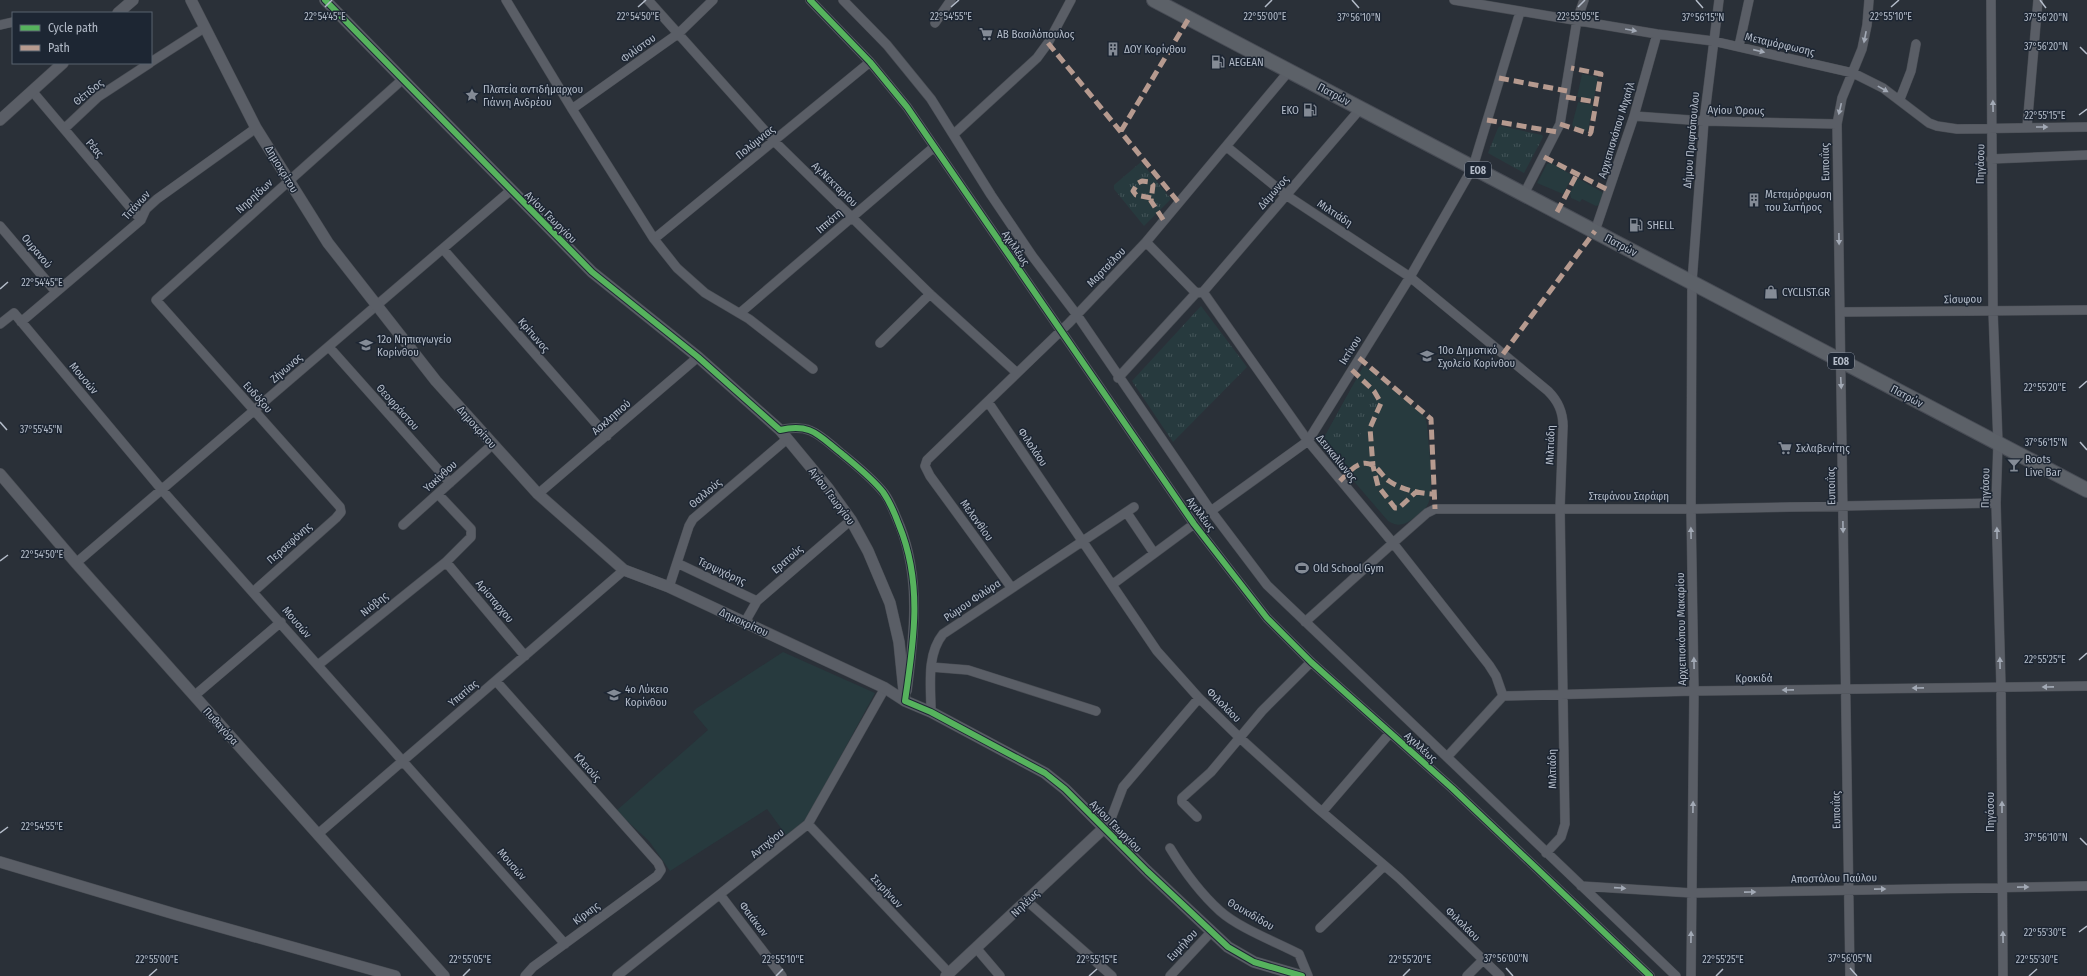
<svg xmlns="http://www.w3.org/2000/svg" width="2087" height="976" viewBox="0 0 2087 976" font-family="'Fira Sans Condensed',sans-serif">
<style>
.grass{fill:#273a3e}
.park{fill:url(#park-tufts)}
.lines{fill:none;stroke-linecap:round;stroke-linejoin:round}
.minor-casing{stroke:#484c53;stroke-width:10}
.tertiary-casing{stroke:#484c53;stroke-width:12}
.primary-casing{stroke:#484c55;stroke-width:16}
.minor{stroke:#5a5e66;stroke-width:9}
.tertiary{stroke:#5a5e66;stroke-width:11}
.primary{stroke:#5c6168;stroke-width:14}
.quiet{stroke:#b69a8f;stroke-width:5;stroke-dasharray:10 5;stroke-linecap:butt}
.cycleway-casing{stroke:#1d2633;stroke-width:8}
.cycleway{stroke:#56b35d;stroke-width:6}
.oneway{fill:#a2a9b5}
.ticks{fill:none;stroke:#b4bcc9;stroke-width:1.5}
.labels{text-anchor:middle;stroke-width:3;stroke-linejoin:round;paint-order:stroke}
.shield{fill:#1d2633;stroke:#878f9c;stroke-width:1}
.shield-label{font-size:10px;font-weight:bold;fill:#b4bcc9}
.poi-label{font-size:11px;fill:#b4bcc9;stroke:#1d2633;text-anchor:start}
.street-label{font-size:11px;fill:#b4bcc9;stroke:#1d2633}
.ticks-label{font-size:10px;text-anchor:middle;fill:#b4bcc9;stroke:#1d2633;stroke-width:3;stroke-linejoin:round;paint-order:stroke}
</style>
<defs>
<pattern id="park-tufts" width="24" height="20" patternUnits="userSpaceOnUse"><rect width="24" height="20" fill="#273a3e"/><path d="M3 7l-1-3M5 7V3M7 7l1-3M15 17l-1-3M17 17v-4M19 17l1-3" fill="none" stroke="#445559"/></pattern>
</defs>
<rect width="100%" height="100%" fill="#2a3038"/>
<path class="grass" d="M1582,74L1598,77L1594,99L1577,97Z
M1578,102L1593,105L1588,130L1585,131L1574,128L1572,125Z
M1551,163L1570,174L1571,179L1563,194L1537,183L1547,164Z
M1579,179L1602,192L1604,195L1599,205L1596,206L1582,199L1580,202L1571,198L1570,193L1576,180Z
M1364,365L1425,417L1427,425C1428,442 1435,490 1428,504C1425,511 1417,516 1411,520C1403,526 1396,526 1388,521L1321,443Z
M783,652L875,693L805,822L786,835L767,809L670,871L649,841L616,811L708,730L693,712L697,708Z"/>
<path class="park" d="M1500,126L1542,135L1543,137L1524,173L1488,153L1498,128Z
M1141,162L1171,199L1144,226L1114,189V185Z
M1201,306L1247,367L1173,442L1132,381Z
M1352,387L1378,404L1347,457L1323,440Z"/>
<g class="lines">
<g class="minor-casing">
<path id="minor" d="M506,0L572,109L654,239L677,268L705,293L749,319L813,369
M648,0L775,142L930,294L1017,373
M810,0L870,62L907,107L1194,524L1267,618L1311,662L1452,788L1650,976
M843,0L887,45L931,99L991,195L1033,257L1077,315L1211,511L1267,585L1676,976
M1454,0L1657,34L1713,41L1853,73L1883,88L1929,123L1937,126L1957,129L2087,127
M1991,0L1993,311L1998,443L1996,503L2001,687L2003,976
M935,23L951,0
M0,25L13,22
M1739,46L1749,0
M151,62L204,28
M32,91L141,220
M1900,99L1911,71L1916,44
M572,109L679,33L713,0
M1634,116L1704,121L1837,124
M2027,127L2038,0
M64,129L98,97L150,63
M954,134L1037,58L1048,43L1071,0
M1227,147L1286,195L1410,277L1548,391C1558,401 1563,411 1563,426L1560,508L1565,824L1561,837L1546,853
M1991,159L2087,155
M1524,194L1560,124L1577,20L1584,0
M0,226L56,292
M1595,231L1634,116L1657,34
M654,239L870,62
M1146,242L1196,293L1203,292L1308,441L1393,543L1489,665L1496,676L1503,696
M443,249L607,436
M1203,292L1361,108
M1840,312L2087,310
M740,313L934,147
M21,322L141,220L146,209L157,199L256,128
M0,324L14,313L162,490L565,944
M880,343L930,294
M329,347L450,483
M1118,378L1196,293
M988,402L1157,651L1199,698L1240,738L1315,806L1399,878L1500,976
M780,430C811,423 819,435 841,453C856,465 872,478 884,493C891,502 895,515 900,526C921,579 914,635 907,691
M538,494L698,357
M1211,511L1308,441L1410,277L1473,167L1520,12
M1127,513L1154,553
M403,525L493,444
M446,562L525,656
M76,563L510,191
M677,563L757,601
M1113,584L1194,524
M669,587L689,526L693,519L787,439
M1011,587L930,476L925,466L927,460L1069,323L1146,242L1289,71
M253,592L336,518L341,512L340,507L156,300L403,79
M745,622L757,601L851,520
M1305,622L1393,543L1427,513L1435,509H1691L1996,503
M318,665L446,562L471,537V529L438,494
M931,667L968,670L1096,711
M496,681L658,863L661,870L657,876L533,967L525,976
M194,696L281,622
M931,712C931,687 926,655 943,634L1134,507
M1447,757L1503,696L1694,691L2087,686
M1322,812L1390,733
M1197,817L1182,802V798L1211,772L1262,711L1311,662
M808,824L949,973
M1104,828L1112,816L1123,787L1199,698
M318,834L624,570
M1170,848C1184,871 1200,893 1220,911C1239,928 1276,942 1299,954L1308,976
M1581,886L1692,893L2087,886
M721,896L782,976
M1027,901L1112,976
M1320,928L1384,866
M977,949L1000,976
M617,976L808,824L885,688
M1170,976L1212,931
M1467,976L1483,960
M1691,976L1694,691L1691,509L1692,282L1704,121L1719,0
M1850,976L1837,124L1842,98L1862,49L1867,25L1869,0"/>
</g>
<g class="tertiary-casing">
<path id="tertiary" d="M191,0L256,128L328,243L436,381L538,494L624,570L669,587L885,688L905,701L931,712L1045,773L1065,789L1147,871L1228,947L1254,962L1302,976
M325,0L592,272L698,357L780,430L828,488L851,520L868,551L890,603L899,642L905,701
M118,13L133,0
M0,120L63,63
M0,474L76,563L444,976
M0,862L178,915L395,976
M946,976L1104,828"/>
</g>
<g class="primary-casing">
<path id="primary" d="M1154,0L2087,490"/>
</g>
<use href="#minor" class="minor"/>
<use href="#tertiary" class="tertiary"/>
<use href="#primary" class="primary"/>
<path class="quiet" d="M1048,43L1179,203
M1499,78L1567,91
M1566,97L1596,102
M1487,120L1557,132
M1560,124L1590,134L1591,132L1601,74L1571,68
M1121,131L1189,18
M1544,157L1610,191
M1151,198L1136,195L1133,191L1138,183L1142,181L1150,182L1153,185L1151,201L1164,221
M1557,212L1577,174
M1503,354L1595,231
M1359,358L1431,419L1435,509
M1352,370L1374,391L1381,403L1370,428L1373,466L1378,486L1395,508H1399L1416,492
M1340,481C1349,472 1360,457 1374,466C1380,470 1383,477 1389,481C1402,490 1418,493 1433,494"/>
<g class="cycleway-casing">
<path id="cycleway" d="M325,0L592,272L698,357L780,430C811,423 818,435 841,453C855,465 871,477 883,492C890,502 895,514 899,525C923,583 914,641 905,701L931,712L1045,773L1065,789L1147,871L1228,947L1254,962L1302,976
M810,0L870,62L907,107L1194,524L1267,618L1311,662L1452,788L1650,976"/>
</g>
<use href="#cycleway" class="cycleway"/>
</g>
<defs><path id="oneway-solid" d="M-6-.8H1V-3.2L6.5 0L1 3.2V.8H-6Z"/></defs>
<g class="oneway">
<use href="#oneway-solid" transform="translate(1631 30) rotate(10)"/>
<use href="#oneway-solid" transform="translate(1865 37) rotate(101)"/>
<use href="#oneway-solid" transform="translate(1759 51) rotate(13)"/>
<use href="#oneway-solid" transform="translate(1883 89) rotate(29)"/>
<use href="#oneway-solid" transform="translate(1993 106) rotate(-91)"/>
<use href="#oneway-solid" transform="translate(1840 109) rotate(103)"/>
<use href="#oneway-solid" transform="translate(2042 127)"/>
<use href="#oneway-solid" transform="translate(1839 239) rotate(89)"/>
<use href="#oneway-solid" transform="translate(1841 383) rotate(87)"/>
<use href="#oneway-solid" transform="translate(1843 527) rotate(89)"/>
<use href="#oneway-solid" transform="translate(1691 533) rotate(-91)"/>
<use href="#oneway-solid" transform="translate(1997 533) rotate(-91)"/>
<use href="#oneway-solid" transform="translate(1694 663) rotate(-91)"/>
<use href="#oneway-solid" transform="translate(2000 663) rotate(-91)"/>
<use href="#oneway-solid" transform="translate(2048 687) rotate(179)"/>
<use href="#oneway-solid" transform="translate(1918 688) rotate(179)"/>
<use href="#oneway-solid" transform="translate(1788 690) rotate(179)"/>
<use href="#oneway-solid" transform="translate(1693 807) rotate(-89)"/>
<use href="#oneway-solid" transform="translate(2002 807) rotate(-90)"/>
<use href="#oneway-solid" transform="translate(2023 887) rotate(-1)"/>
<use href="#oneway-solid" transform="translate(1620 888) rotate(4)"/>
<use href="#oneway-solid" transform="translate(1880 889) rotate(-1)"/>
<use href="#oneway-solid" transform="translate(1750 892) rotate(-1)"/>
<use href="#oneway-solid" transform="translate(1691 937) rotate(-89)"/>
<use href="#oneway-solid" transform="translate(2003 937) rotate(-91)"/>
</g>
<path class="ticks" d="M1352,0L1359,8M1696,0L1703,8M2040,0L2046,8M325,7L332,0M638,7L646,0M951,7L959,0M1265,7L1272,0M1578,7L1585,0M1891,7L1899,0M2080,47L2087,54M2079,115L2087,109M0,289L8,282M2079,388L2087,381M0,422L7,430M2080,442L2087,450M0,561L8,555M2079,660L2087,653M0,833L8,827M2080,838L2087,845M2079,932L2087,926M1506,968L1513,976M1850,968L1857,976M149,976L157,969M463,976L470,969M776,976L783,969M1089,976L1097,969M1403,976L1410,969M1716,976L1723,969M2029,976L2037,969"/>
<defs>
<g id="supermarket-bare" transform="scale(1.08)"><path d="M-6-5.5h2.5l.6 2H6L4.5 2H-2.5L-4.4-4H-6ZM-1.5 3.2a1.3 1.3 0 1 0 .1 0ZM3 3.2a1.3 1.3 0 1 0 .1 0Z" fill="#848b96" stroke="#1d2633" stroke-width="2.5" paint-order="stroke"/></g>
<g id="building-bare" transform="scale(1.08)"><path d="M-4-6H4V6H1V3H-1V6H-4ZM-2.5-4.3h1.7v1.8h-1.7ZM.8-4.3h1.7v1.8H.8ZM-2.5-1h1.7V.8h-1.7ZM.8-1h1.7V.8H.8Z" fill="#848b96" stroke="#1d2633" stroke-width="2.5" paint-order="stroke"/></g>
<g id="fuel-bare" transform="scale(1.08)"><path d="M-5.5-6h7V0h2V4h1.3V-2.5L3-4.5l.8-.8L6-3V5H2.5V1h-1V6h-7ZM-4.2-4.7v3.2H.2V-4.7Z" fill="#848b96" stroke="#1d2633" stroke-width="2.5" paint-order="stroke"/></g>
<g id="sight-bare" transform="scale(1.08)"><path d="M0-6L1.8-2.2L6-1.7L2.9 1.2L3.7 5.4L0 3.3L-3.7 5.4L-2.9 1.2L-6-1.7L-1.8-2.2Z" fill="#848b96" stroke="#1d2633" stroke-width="2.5" paint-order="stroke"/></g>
<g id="shop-bare" transform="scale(1.08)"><path d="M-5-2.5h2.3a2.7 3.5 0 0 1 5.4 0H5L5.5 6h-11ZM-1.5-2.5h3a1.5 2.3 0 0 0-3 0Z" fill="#848b96" stroke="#1d2633" stroke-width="2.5" paint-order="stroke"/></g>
<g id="school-bare" transform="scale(1.08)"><path d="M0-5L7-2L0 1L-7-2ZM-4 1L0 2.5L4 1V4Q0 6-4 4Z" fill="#848b96" stroke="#1d2633" stroke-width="2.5" paint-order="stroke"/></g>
<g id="bar-bare" transform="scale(1.08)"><path d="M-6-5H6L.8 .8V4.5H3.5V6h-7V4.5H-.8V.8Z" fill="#848b96" stroke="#1d2633" stroke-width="2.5" paint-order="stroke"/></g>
<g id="stadium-bare" transform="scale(1.08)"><path d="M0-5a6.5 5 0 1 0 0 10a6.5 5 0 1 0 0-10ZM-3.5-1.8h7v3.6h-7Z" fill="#848b96" stroke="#1d2633" stroke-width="2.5" paint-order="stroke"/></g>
</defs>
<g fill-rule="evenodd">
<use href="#supermarket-bare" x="986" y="34"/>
<use href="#building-bare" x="1113" y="49"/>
<use href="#fuel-bare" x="1218" y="62"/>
<use href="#sight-bare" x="472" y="95"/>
<use href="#fuel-bare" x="1310" y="110"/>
<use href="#building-bare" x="1754" y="200"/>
<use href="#fuel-bare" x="1636" y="225"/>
<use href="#shop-bare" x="1771" y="292"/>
<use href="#school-bare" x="366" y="345"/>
<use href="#school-bare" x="1427" y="356"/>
<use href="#supermarket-bare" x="1785" y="448"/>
<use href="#bar-bare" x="2014" y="465"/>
<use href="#stadium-bare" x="1302" y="568"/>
<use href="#school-bare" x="614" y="695"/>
</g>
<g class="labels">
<g class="shield">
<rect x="1465" y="162" width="26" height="16" rx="3"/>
<rect x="1828" y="353" width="26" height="16" rx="3"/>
</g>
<g class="shield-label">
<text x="1478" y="174">ΕΟ8</text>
<text x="1841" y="365">ΕΟ8</text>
</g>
<g class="poi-label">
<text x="997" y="38">ΑΒ Βασιλόπουλος</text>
<text x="1124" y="53">ΔΟΥ Κορίνθου</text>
<text x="1229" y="66">AEGEAN</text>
<text x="483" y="93">Πλατεία αντιδήμαρχου<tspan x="483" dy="13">Γιάννη Ανδρέου</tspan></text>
<text x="1299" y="114" text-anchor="end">EKO</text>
<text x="1765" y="198">Μεταμόρφωση<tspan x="1765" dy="13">του Σωτήρος</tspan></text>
<text x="1647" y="229">SHELL</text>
<text x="1782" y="296">CYCLIST.GR</text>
<text x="377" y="343">12ο Νηπιαγωγείο<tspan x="377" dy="13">Κορίνθου</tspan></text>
<text x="1438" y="354">10ο Δημοτικό<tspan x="1438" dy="13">Σχολείο Κορίνθου</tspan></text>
<text x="1796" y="452">Σκλαβενίτης</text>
<text x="2025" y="463">Roots<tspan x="2025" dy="13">Live Bar</tspan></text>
<text x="1313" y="572">Old School Gym</text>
<text x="625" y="693">4ο Λύκειο<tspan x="625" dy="13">Κορίνθου</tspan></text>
</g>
<g class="street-label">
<text transform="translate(1780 44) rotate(13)" y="4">Μεταμόρφωσης</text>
<text transform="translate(638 48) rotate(-36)" y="4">Φιλίστου</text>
<text transform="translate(88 92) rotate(-39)" y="4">Θέτιδος</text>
<text transform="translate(1334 94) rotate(28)" y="4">Πατρών</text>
<text transform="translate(1736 110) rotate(1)" y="4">Αγίου Όρους</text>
<text transform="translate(1616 130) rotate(-73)" y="4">Αρχιεπισκόπου Μιχαήλ</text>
<text transform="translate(1691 140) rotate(-85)" y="4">Δήμου Πριφτόπουλου</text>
<text transform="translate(755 142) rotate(-39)" y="4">Πολύμνιας</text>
<text transform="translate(95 148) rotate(49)" y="4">Ρέας</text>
<text transform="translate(1825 162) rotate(-91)" y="4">Ευποιΐας</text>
<text transform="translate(1980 164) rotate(-89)" y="4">Πηγάσου</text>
<text transform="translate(282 169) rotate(59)" y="4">Δημοκρίτου</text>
<text transform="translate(835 184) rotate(44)" y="4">Αγ.Νεκταρίου</text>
<text transform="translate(1273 192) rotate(-49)" y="4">Δάμωνος</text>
<text transform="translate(254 196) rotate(-42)" y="4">Νηρηίδων</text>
<text transform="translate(136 205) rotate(-48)" y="4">Τιτάνων</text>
<text transform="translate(1335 213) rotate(33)" y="4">Μιλτιάδη</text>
<text transform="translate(551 217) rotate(45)" y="4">Αγίου Γεωργίου</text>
<text transform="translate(829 221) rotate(-41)" y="4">Ιππότη</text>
<text transform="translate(1621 245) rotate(28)" y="4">Πατρών</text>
<text transform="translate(1016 248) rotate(56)" y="4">Αχιλλέως</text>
<text transform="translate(37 251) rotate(50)" y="4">Ουρανού</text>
<text transform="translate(1106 267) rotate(-46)" y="4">Μαρτσέλου</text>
<text transform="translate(1963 299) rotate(-1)" y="4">Σίσυφου</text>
<text transform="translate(534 335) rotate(49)" y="4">Κρίτωνος</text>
<text transform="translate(1350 350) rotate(-58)" y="4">Ικτίνου</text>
<text transform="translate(286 368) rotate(-41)" y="4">Ζήνωνος</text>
<text transform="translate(84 378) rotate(50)" y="4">Μουσών</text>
<text transform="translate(1907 396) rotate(28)" y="4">Πατρών</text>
<text transform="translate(258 397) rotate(48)" y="4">Ευδόξου</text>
<text transform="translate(398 407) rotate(48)" y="4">Θεοφράστου</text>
<text transform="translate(611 417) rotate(-41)" y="4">Ασκληπιού</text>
<text transform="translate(477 427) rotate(48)" y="4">Δημοκρίτου</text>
<text transform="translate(1550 445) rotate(-88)" y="4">Μιλτιάδη</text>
<text transform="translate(1033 447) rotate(56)" y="4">Φιλολάου</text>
<text transform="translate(1337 458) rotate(51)" y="4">Δευκαλίωνος</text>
<text transform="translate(440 476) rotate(-42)" y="4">Υακίνθου</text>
<text transform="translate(1831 486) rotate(-91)" y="4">Ευποιΐας</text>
<text transform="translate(1985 488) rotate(-89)" y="4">Πηγάσου</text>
<text transform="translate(705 493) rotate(-41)" y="4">Θαλλούς</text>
<text transform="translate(832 496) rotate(53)" y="4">Αγίου Γεωργίου</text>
<text x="1629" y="500">Στεφάνου Σαράφη</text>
<text transform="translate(1201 514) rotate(54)" y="4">Αχιλλέως</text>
<text transform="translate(977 520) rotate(54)" y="4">Μελανθίου</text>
<text transform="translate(289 543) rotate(-42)" y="4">Περσεφόνης</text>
<text transform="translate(787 559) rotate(-41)" y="4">Ερατούς</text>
<text transform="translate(722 571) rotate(25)" y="4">Τερψιχόρης</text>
<text transform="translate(972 600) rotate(-34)" y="4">Ρώμου Φιλύρα</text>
<text transform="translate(495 601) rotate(50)" y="4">Αρίσταρχου</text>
<text transform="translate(374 604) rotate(-39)" y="4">Νιόβης</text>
<text transform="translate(297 622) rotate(49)" y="4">Μουσών</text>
<text transform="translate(744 622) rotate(25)" y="4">Δημοκρίτου</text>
<text transform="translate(1681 629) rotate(-91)" y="4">Αρχιεπισκόπου Μακαρίου</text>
<text transform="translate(1754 678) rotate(-1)" y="4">Κροκιδά</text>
<text transform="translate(463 693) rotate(-40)" y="4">Υπατίας</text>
<text transform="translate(1224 705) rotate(45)" y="4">Φιλολάου</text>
<text transform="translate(221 726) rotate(48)" y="4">Πυθαγόρα</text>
<text transform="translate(1421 747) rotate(42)" y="4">Αχιλλέως</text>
<text transform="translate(588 767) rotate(48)" y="4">Κλειούς</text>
<text transform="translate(1552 769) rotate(-91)" y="4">Μιλτιάδη</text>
<text transform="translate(1836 810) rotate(-91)" y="4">Ευποιΐας</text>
<text transform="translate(1990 812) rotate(-90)" y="4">Πηγάσου</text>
<text transform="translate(1116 826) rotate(45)" y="4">Αγίου Γεωργίου</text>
<text transform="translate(767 843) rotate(-39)" y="4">Αντιχόου</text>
<text transform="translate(512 864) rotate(49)" y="4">Μουσών</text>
<text transform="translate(1834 878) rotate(-1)" y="4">Αποστόλου Παύλου</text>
<text transform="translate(887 891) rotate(47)" y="4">Σειρήνων</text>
<text transform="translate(1025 903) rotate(-44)" y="4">Νηλέως</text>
<text transform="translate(586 913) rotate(-37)" y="4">Κίρκης</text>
<text transform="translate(1251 914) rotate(30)" y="4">Θουκιδίδου</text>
<text transform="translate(754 919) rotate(53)" y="4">Φαιάκων</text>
<text transform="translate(1463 924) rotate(44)" y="4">Φιλολάου</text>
<text transform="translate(1182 945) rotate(-47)" y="4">Ευμήλου</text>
</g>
</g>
<g class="ticks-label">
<text x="325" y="20">22°54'45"E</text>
<text x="638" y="20">22°54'50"E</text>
<text x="951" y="20">22°54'55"E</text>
<text x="1265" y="20">22°55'00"E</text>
<text x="1578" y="20">22°55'05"E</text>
<text x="1891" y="20">22°55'10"E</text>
<text x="1703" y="21">37°56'15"N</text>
<text x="1359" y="21">37°56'10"N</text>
<text x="2046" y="21">37°56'20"N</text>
<text x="2046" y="50">37°56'20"N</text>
<text x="2045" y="119">22°55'15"E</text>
<text x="42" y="286">22°54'45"E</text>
<text x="2045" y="391">22°55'20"E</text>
<text x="41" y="433">37°55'45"N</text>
<text x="2046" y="446">37°56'15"N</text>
<text x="42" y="558">22°54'50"E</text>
<text x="2045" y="663">22°55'25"E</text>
<text x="42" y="830">22°54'55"E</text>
<text x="2046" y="841">37°56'10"N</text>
<text x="2045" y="936">22°55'30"E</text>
<text x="1506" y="962">37°56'00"N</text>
<text x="1850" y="962">37°56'05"N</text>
<text x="157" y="963">22°55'00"E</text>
<text x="470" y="963">22°55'05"E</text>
<text x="783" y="963">22°55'10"E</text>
<text x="1097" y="963">22°55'15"E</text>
<text x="1410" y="963">22°55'20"E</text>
<text x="1723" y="963">22°55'25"E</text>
<text x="2037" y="963">22°55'30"E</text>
</g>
<rect x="12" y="12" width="140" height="52" fill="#1d2633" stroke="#59626f"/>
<rect x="20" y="25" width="20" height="6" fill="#56b35d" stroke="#59626f"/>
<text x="48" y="32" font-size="12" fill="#b4bcc9">Cycle path</text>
<rect x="20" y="45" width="20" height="6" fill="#b69a8f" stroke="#59626f"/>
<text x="48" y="52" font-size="12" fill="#b4bcc9">Path</text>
</svg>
